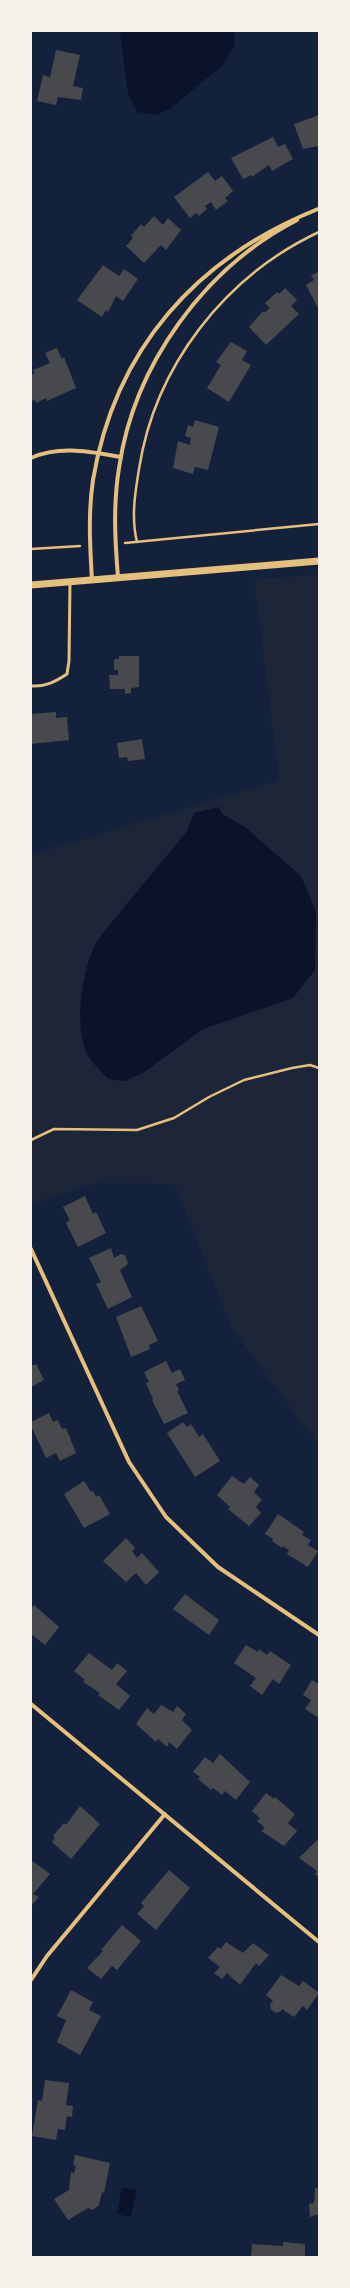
<svg xmlns="http://www.w3.org/2000/svg" width="350" height="2288" viewBox="0 0 350 2288" font-family="Georgia,serif">
<style>
.green{fill:#1d2539}
.water{fill:#0b132b}
.building{fill:#48494c}
.lines{fill:none;stroke-linecap:round;stroke-linejoin:round}
.path{stroke:#e5c07b;stroke-width:2.5}
.service{stroke:#e5c07b;stroke-width:3}
.minor{stroke:#e5c07b;stroke-width:4}
.tertiary{stroke:#e5c07b;stroke-width:7}
</style>
<rect width="100%" height="100%" fill="#14213d"/>
<path class="green" d="M319,575V1446L231,1327L175,1184L96,1183L31,1204V855L279,780L254,579Z"/>
<path class="water" d="M120,31H234L235,44L224,64L170,109L156,115L137,112L128,94Z
M219,807L222,814L245,827L301,876L316,912L315,970L293,998L203,1029L143,1073L125,1081L108,1079C101,1071 90,1061 86,1052C74,1021 82,968 98,939L187,831L194,813Z
M122,2187L137,2190L131,2217L117,2214Z"/>
<path class="building" d="M56,50L80,55L73,86L83,88L81,100L58,97L56,105L37,101L43,75L50,77Z
M319,115V146L303,149L294,124Z
M273,137L278,147L285,144L293,159L272,171L269,165L252,177L251,175L243,179L231,158Z
M208,172L215,181L222,176L233,191L225,198L228,201L216,210L211,202L205,206L207,209L199,216L196,213L190,218L174,197Z
M154,216L163,225L168,218L181,230L166,250L161,245L144,263L126,246L133,238L131,236L141,224L144,227Z
M103,265L119,276L124,269L138,279L123,301L116,296L108,312L106,310L102,317L77,300Z
M318,272L319,273V310L306,285L314,280L311,275Z
M285,288L297,300L291,306L299,314L266,345L249,327L263,311L264,313L270,308L265,303L277,292L279,294Z
M231,342L247,351L242,360L251,365L229,402L207,388L221,365L216,362Z
M57,348L62,359L64,357L76,388L47,401L46,398L36,403L35,400L31,401V375L35,373L33,370L50,363L45,353Z
M195,420L219,427L208,470L195,467L193,474L173,468L178,441L190,445L191,438L185,436L188,425L193,427Z
M119,656H139V687L131,688V693L125,694V689H110L109,675H118V670H114V659H119Z
M56,712V718L67,717L69,740L31,744V714Z
M142,739L145,759L128,761L127,757L119,758L117,743Z
M85,1196L93,1214L96,1212L106,1233L78,1247L66,1223L70,1220L63,1207Z
M111,1248L114,1258L121,1254L125,1255L128,1264L120,1270L132,1297L108,1309L96,1284L101,1282L89,1258Z
M141,1306L158,1341L149,1345L150,1349L131,1357L116,1317Z
M166,1361L172,1373L180,1369L185,1380L176,1384L179,1390L177,1391L188,1413L164,1424L152,1400L153,1399L146,1383L149,1382L144,1372Z
M36,1364L44,1380L31,1387V1366Z
M49,1413L53,1422L58,1420L62,1429L66,1428L76,1453L60,1461L56,1453L46,1458L31,1426V1422Z
M183,1422L187,1427L191,1424L199,1437L203,1434L220,1461L195,1477L167,1433Z
M232,1476L244,1484L250,1477L259,1485L254,1492L262,1500L256,1507L261,1513L249,1526L228,1509L230,1507L217,1495Z
M84,1481L91,1492L93,1491L96,1497L99,1495L110,1514L84,1528L64,1494Z
M278,1514L304,1532L302,1535L311,1540L308,1545L318,1551L308,1567L287,1554L289,1550L283,1546L282,1548L272,1541L273,1539L265,1534Z
M126,1538L135,1548L132,1551L137,1558L142,1553L159,1572L146,1585L136,1573L126,1582L103,1561Z
M185,1594L219,1620L209,1635L173,1609Z
M34,1605L59,1627L45,1645L31,1634V1608Z
M246,1645L258,1652L259,1649L267,1655L270,1651L291,1665L279,1684L273,1679L262,1695L250,1686L256,1678L234,1663Z
M89,1653L112,1670L117,1663L127,1671L116,1684L130,1696L119,1710L98,1695L100,1693L83,1682L85,1680L74,1671Z
M312,1680L319,1684V1718L305,1709L311,1700L303,1695Z
M161,1705L173,1712L177,1706L186,1714L182,1720L192,1730L177,1749L169,1742L167,1747L158,1739L156,1742L136,1724L147,1708L154,1714Z
M220,1754L250,1782L236,1800L225,1791L222,1795L213,1788L211,1790L198,1779L200,1777L193,1772L205,1757L213,1763Z
M266,1793L274,1799L275,1797L295,1814L288,1823L297,1831L284,1846L261,1831L265,1828L257,1821L260,1818L252,1811Z
M80,1806L100,1824L71,1859L52,1842L55,1838L53,1836L64,1823L66,1825Z
M319,1838V1877L315,1874L317,1871L299,1858Z
M31,1860L50,1874L33,1894L39,1897L31,1906Z
M169,1870L190,1888L156,1930L137,1914L144,1906L141,1903Z
M122,1925L141,1941L117,1970L112,1966L101,1979L87,1968L103,1951L101,1950Z
M226,1942L243,1953L253,1943L269,1955L259,1966L256,1963L240,1985L227,1973L222,1979L214,1973L220,1967L208,1958L218,1947L221,1949Z
M281,1975L299,1986L303,1981L319,1993L307,2010L303,2006L294,2017L282,2009L280,2012L275,2013L271,2009L270,2004L273,2001L266,1995Z
M71,1990L93,2002L89,2010L101,2016L80,2055L57,2042L66,2020L57,2016Z
M45,2080L69,2083L66,2105L73,2106L72,2117L67,2116L65,2130L58,2129L56,2140L32,2136L38,2100L42,2101Z
M75,2155L110,2163L104,2193L102,2192L99,2205L93,2210L88,2208L68,2220L54,2199L69,2190L71,2172L74,2173L76,2166L73,2165Z
M315,2188H319V2214L310,2217L309,2204L314,2203Z
M283,2242L305,2244V2257H251L252,2244L283,2246Z"/>
<g class="lines">
<path class="path" d="M137,542C131,518 135,493 139,469C155,366 225,276 319,232
M125,543L319,524
M31,549L80,546
M31,1140L54,1129L137,1130L174,1118L209,1097L244,1080L292,1068L310,1065L319,1068"/>
<path class="service" d="M31,686C45,687 55,682 67,674L69,661L70,583"/>
<path class="minor" d="M31,458C60,445 91,452 121,457
M118,577C115,541 113,505 119,468C134,365 204,268 297,220
M92,580C90,547 88,513 93,480C115,349 196,258 318,209
M31,1249L129,1462L166,1517L218,1567L319,1635
M31,1704L319,1942
M31,1980L47,1956L165,1814"/>
<path class="tertiary" d="M31,585L319,561"/>
</g>
<rect width="350" height="2288" fill="none" stroke="#f6f1e7" stroke-width="64"/>
</svg>
